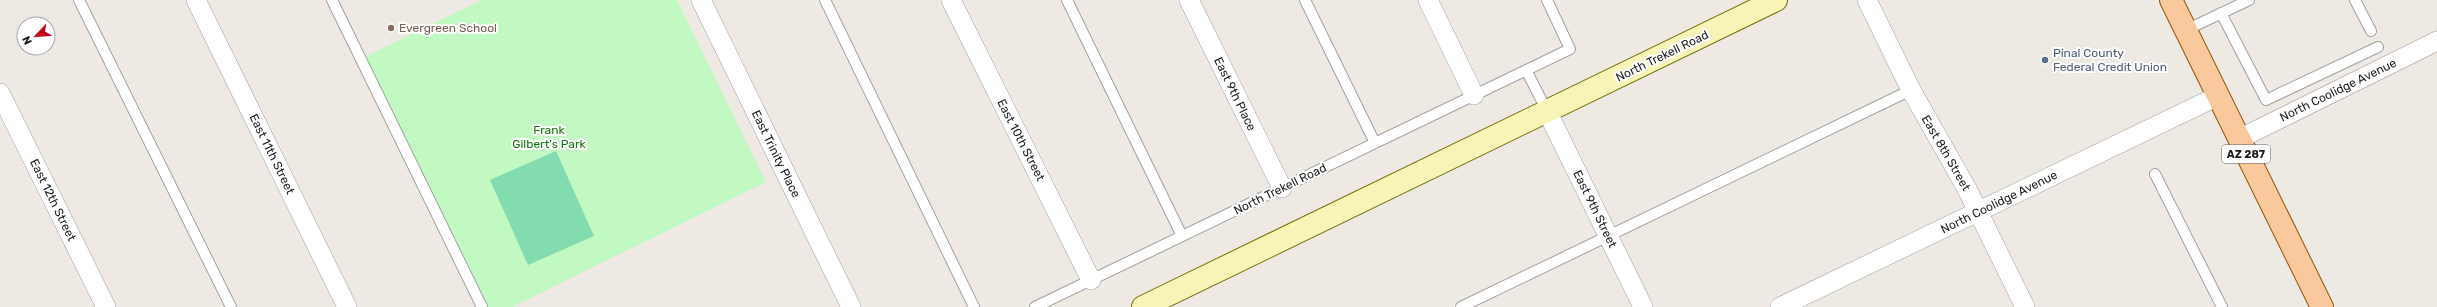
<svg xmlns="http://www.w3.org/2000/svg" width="2437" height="307" viewBox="0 0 2437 307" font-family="Rubik,sans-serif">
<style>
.park{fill:#c2f8c1}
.pitch{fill:#83dcb0}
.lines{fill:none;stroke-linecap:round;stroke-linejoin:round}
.lane-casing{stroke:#a1a1a1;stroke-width:12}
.street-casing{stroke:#a1a1a1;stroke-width:20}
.secondary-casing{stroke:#717108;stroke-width:24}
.primary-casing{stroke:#935404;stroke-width:24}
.lane{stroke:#fff;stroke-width:10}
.street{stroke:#fff;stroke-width:19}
.secondary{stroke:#f8f4b8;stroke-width:22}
.primary{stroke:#f9c89d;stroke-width:22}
.education-dot{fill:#8d6e63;stroke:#fff;stroke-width:1.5}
.service-dot{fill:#5c6f8a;stroke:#fff;stroke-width:1.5}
.labels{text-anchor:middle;stroke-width:4;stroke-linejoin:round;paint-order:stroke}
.shield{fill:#fff;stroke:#616161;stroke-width:1}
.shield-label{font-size:11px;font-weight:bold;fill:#1d1d1d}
.education-label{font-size:12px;fill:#785e54;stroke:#fff;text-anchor:start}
.service-label{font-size:12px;fill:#4e5e75;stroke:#fff;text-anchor:start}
.street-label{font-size:12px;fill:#1d1d1d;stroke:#fff}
.park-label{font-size:12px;fill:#11780e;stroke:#fff}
</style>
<rect width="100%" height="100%" fill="#eee9e3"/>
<path class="park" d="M482,0H677L766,182L512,307H480L358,60Z"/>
<path class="pitch" d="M556,151L594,236L528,265L490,180Z"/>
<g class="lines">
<g class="lane-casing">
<path id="lane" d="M79,0L231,307
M332,0L482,307
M825,0L974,307
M1067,0L1182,236
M1305,0L1375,143
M2355,0L2371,31
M2221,13L2266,100L2378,47
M2186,30L2249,0
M1526,70L1547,111
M2155,174L2222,307
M1035,307L1570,49L1547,0
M1461,307L1911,90"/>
</g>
<g class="street-casing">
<path id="street" d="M196,0L347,307
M701,0L851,307
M951,0L1091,280
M1189,0L1282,188
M1428,0L1474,95
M1867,0L1911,90L1967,189L2025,307
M0,93L106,307
M1547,111L1643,307
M2239,139L2437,41
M1780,307L2218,96"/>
</g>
<g class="secondary-casing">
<path id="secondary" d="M1143,307L1776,0"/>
</g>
<g class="primary-casing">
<path id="primary" d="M2171,0L2322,307"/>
</g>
<use href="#lane" class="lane"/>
<use href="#street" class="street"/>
<use href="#secondary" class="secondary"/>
<use href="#primary" class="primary"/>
</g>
<circle class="education-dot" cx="391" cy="28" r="4"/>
<circle class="service-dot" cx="2045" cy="60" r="4"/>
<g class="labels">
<rect class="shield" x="2222" y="145" width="48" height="18" rx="3"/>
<g class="shield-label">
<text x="2246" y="158">AZ 287</text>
</g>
<g class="education-label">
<text x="399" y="32">Evergreen School</text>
</g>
<g class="service-label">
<text x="2053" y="57">Pinal County<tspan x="2053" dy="14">Federal Credit Union</tspan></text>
</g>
<g class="street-label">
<text transform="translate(1662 56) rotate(-26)" y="4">North Trekell Road</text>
<text transform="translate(2338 90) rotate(-26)" y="4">North Coolidge Avenue</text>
<text transform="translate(1235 94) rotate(64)" y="4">East 9th Place</text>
<text transform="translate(1021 140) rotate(63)" y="4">East 10th Street</text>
<text transform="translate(1946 153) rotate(60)" y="4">East 8th Street</text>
<text transform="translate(272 154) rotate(64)" y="4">East 11th Street</text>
<text transform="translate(776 154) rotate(64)" y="4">East Trinity Place</text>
<text transform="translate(1280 189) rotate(-26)" y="4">North Trekell Road</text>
<text transform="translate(53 200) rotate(64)" y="4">East 12th Street</text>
<text transform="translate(1999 202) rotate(-26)" y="4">North Coolidge Avenue</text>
<text transform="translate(1595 209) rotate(64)" y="4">East 9th Street</text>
</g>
<g class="park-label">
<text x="549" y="134">Frank<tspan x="549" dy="14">Gilbert's Park</tspan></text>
</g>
</g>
<g transform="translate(36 36) rotate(244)"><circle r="19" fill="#ffffff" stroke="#a5a5a5"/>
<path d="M0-3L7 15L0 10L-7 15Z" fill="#c5051a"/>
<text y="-6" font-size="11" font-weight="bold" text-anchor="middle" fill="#1d1d1d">N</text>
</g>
</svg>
